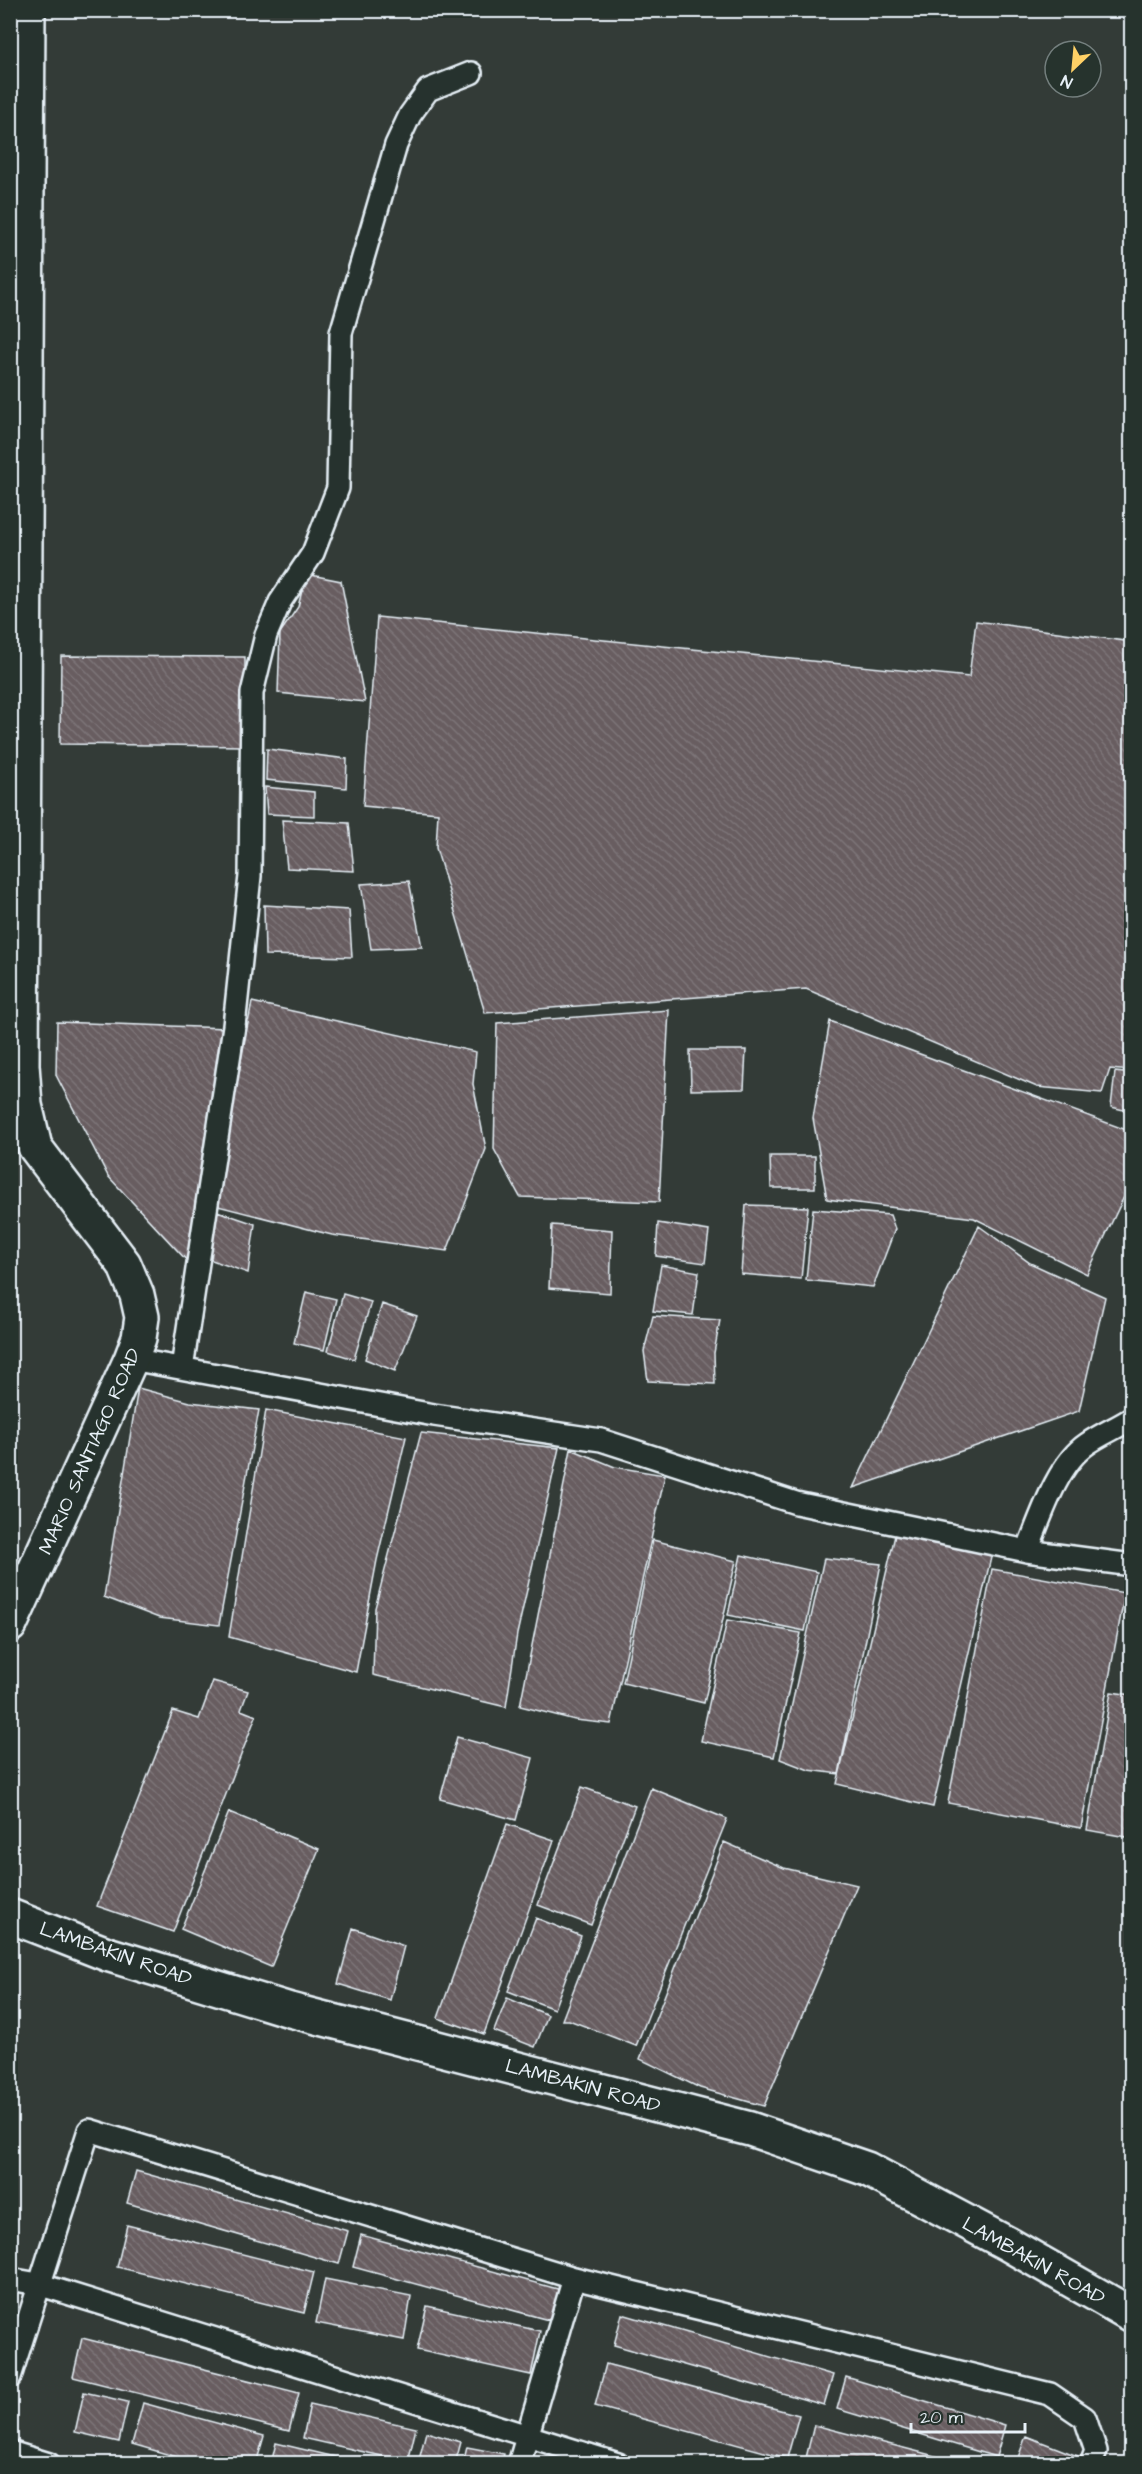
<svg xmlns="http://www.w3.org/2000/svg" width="1142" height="2474" viewBox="0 0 1142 2474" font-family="'Architects Daughter',sans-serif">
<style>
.building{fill:url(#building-back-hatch);stroke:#e8f1f8;stroke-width:1.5}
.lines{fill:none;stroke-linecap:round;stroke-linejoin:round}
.service-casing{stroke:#e8f1f8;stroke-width:26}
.tertiary-casing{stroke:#e8f1f8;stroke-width:38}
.secondary-casing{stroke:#e8f1f8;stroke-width:38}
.service{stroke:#26332d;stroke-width:21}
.tertiary{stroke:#26332d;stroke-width:33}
.secondary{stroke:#26332d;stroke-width:33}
.labels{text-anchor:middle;stroke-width:4.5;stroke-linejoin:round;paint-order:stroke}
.street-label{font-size:20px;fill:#e8f1f8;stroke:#26332d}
</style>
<defs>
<pattern id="building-back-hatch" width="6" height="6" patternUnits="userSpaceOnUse" patternTransform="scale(1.5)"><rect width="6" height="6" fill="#675d60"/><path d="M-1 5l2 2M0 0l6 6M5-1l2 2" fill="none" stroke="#7d7578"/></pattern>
</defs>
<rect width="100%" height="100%" fill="#333b37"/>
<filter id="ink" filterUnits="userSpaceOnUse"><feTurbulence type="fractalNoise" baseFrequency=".0167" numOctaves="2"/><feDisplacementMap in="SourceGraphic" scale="12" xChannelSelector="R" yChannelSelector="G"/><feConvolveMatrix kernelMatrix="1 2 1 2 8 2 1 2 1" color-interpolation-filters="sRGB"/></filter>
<g filter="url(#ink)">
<path class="building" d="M306,574L341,581L365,702L278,693L280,633L298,607Z
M377,617L969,677L976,621L1132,642V1071L1110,1069L1102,1093L1037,1087L806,989L485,1013L436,848L438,813L363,806Z
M61,656L245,657V746L60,744Z
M267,749L347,759L346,788L266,780Z
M265,787L314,792V816L267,814Z
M282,820L349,823L354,871L287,868Z
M409,881L422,947L371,949L361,884Z
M264,905L349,910L352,957L265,955Z
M252,1002L476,1052L473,1084L486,1149L447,1251L332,1235L214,1205Z
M669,1010L659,1202L520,1197L494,1149L497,1023Z
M830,1021L1132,1132V1180L1087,1274L974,1218L827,1199L813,1118Z
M57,1022L226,1028L191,1265L108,1176L56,1075Z
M690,1050H746L744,1089L691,1090Z
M1115,1072L1132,1074V1112L1111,1107Z
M770,1156H815V1188H771Z
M746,1205L808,1207L801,1279L741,1274Z
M813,1209L890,1215L895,1229L873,1287L806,1280Z
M217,1211L255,1224L248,1273L209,1259Z
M658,1223L709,1231L705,1263L656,1256Z
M552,1225L612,1230L610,1293L549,1288Z
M979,1226L1030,1263L1105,1297L1079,1411L853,1488Z
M661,1265L699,1272L693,1315L653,1311Z
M306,1292L336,1299L324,1350L294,1343Z
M343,1294L371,1302L354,1359L328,1351Z
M382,1304L417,1316L395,1371L365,1359Z
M653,1316L720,1320L714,1353L715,1384L648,1381L644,1351Z
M138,1388L190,1402L259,1410L219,1625L159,1618L104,1597Z
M266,1410L406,1437L377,1560L356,1672L229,1637Z
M421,1433L559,1448L517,1634L506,1707L373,1675L375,1608Z
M571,1449L615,1467L665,1475L611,1724L575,1720L520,1706Z
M896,1531L992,1553L933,1807L837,1784Z
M653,1540L736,1561L704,1703L623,1683Z
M741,1555L817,1572L805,1631L728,1615Z
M824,1558L881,1564L839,1774L809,1770L780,1759Z
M992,1569L1125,1593L1081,1828L948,1803Z
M727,1620L801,1633L774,1757L701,1741Z
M213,1681L248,1691L241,1710L256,1716L173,1932L97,1906L173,1711L199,1719Z
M1111,1692L1132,1695V1838L1087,1830Z
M457,1737L533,1758L516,1820L440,1799Z
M582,1787L635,1806L591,1925L538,1905Z
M651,1788L727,1819L636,2046L569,2020H562Z
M229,1812L319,1849L271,1967L181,1929Z
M507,1824L554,1840L484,2034L438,2018Z
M724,1842L784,1868L857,1885L764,2106L700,2088L640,2059Z
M536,1918L581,1936L554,2009L508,1991Z
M353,1928L404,1946L390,2000L338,1984Z
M507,1998L548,2015L535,2047L494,2031Z
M136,2171L348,2231L339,2264L127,2203Z
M127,2225L314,2272L304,2313L117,2267Z
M361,2235L565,2291L556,2322L353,2267Z
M325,2279L411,2296L404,2340L316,2323Z
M427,2306L540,2331L531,2375L417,2350Z
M622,2314L833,2375L824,2405L614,2345Z
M82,2338L299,2393L289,2431L73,2377Z
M606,2364L799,2415L787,2458L595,2406Z
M846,2377L1005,2425L996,2457L837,2409Z
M84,2392L128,2402L119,2442L75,2432Z
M143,2403L264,2436L256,2464H201L132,2444Z
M310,2404L416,2428L408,2462L303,2438Z
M814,2425L966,2464L805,2462Z
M426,2432L461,2442L455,2464H418Z
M1026,2436L1080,2457L1077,2464L1016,2463Z
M276,2443L365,2464H271Z
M467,2447L504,2454L502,2464H463Z"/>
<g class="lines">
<g class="service-casing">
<path id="service" d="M131,1359L434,1415L601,1440L796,1503L1027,1551L1132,1565
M182,1368L234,1026L250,876L252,693L266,635L280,602L313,553L338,488L341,333L396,145L410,115L428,90L471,73
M1027,1551C1040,1519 1057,1464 1087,1444C1101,1434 1117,1428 1132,1418
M10,2279L38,2284L618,2464
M10,2377L89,2130L574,2278L1050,2394L1085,2418L1096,2451L1091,2464
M10,2452L49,2464
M519,2464L574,2278"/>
</g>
<g class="tertiary-casing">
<path id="tertiary" d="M10,1625L131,1359L139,1338L142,1317L137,1295L124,1264L35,1147L25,1105L22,1065L28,10"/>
</g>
<g class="secondary-casing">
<path id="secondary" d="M10,1916L107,1954L290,2010L750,2129L867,2169L1008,2244L1132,2315"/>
</g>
<use href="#service" class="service"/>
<use href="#tertiary" class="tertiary"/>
<use href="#secondary" class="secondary"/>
</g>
</g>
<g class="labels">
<g class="street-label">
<text transform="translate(89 1451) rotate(-66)" y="7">MARIO SANTIAGO ROAD</text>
<text transform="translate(116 1953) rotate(19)" y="7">LAMBAKIN ROAD</text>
<text transform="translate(583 2085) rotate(15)" y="7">LAMBAKIN ROAD</text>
<text transform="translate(1034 2260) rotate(29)" y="7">LAMBAKIN ROAD</text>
</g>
</g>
<rect width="1142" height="2474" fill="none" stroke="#26332d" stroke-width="36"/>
<rect x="18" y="18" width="1106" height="2438" fill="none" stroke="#e8f1f8" stroke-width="2" filter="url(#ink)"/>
<g transform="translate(1073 69) rotate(206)"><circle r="28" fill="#26332d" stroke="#747f7e" stroke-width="1.5"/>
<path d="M0-4.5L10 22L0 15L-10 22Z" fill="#ffd166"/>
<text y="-9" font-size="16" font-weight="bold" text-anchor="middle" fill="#e8f1f8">N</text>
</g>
<path d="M911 2423v9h114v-9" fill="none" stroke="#e8f1f8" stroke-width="3"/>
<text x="920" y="2423" font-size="18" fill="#e8f1f8" stroke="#26332d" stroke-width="4.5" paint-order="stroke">20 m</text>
</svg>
